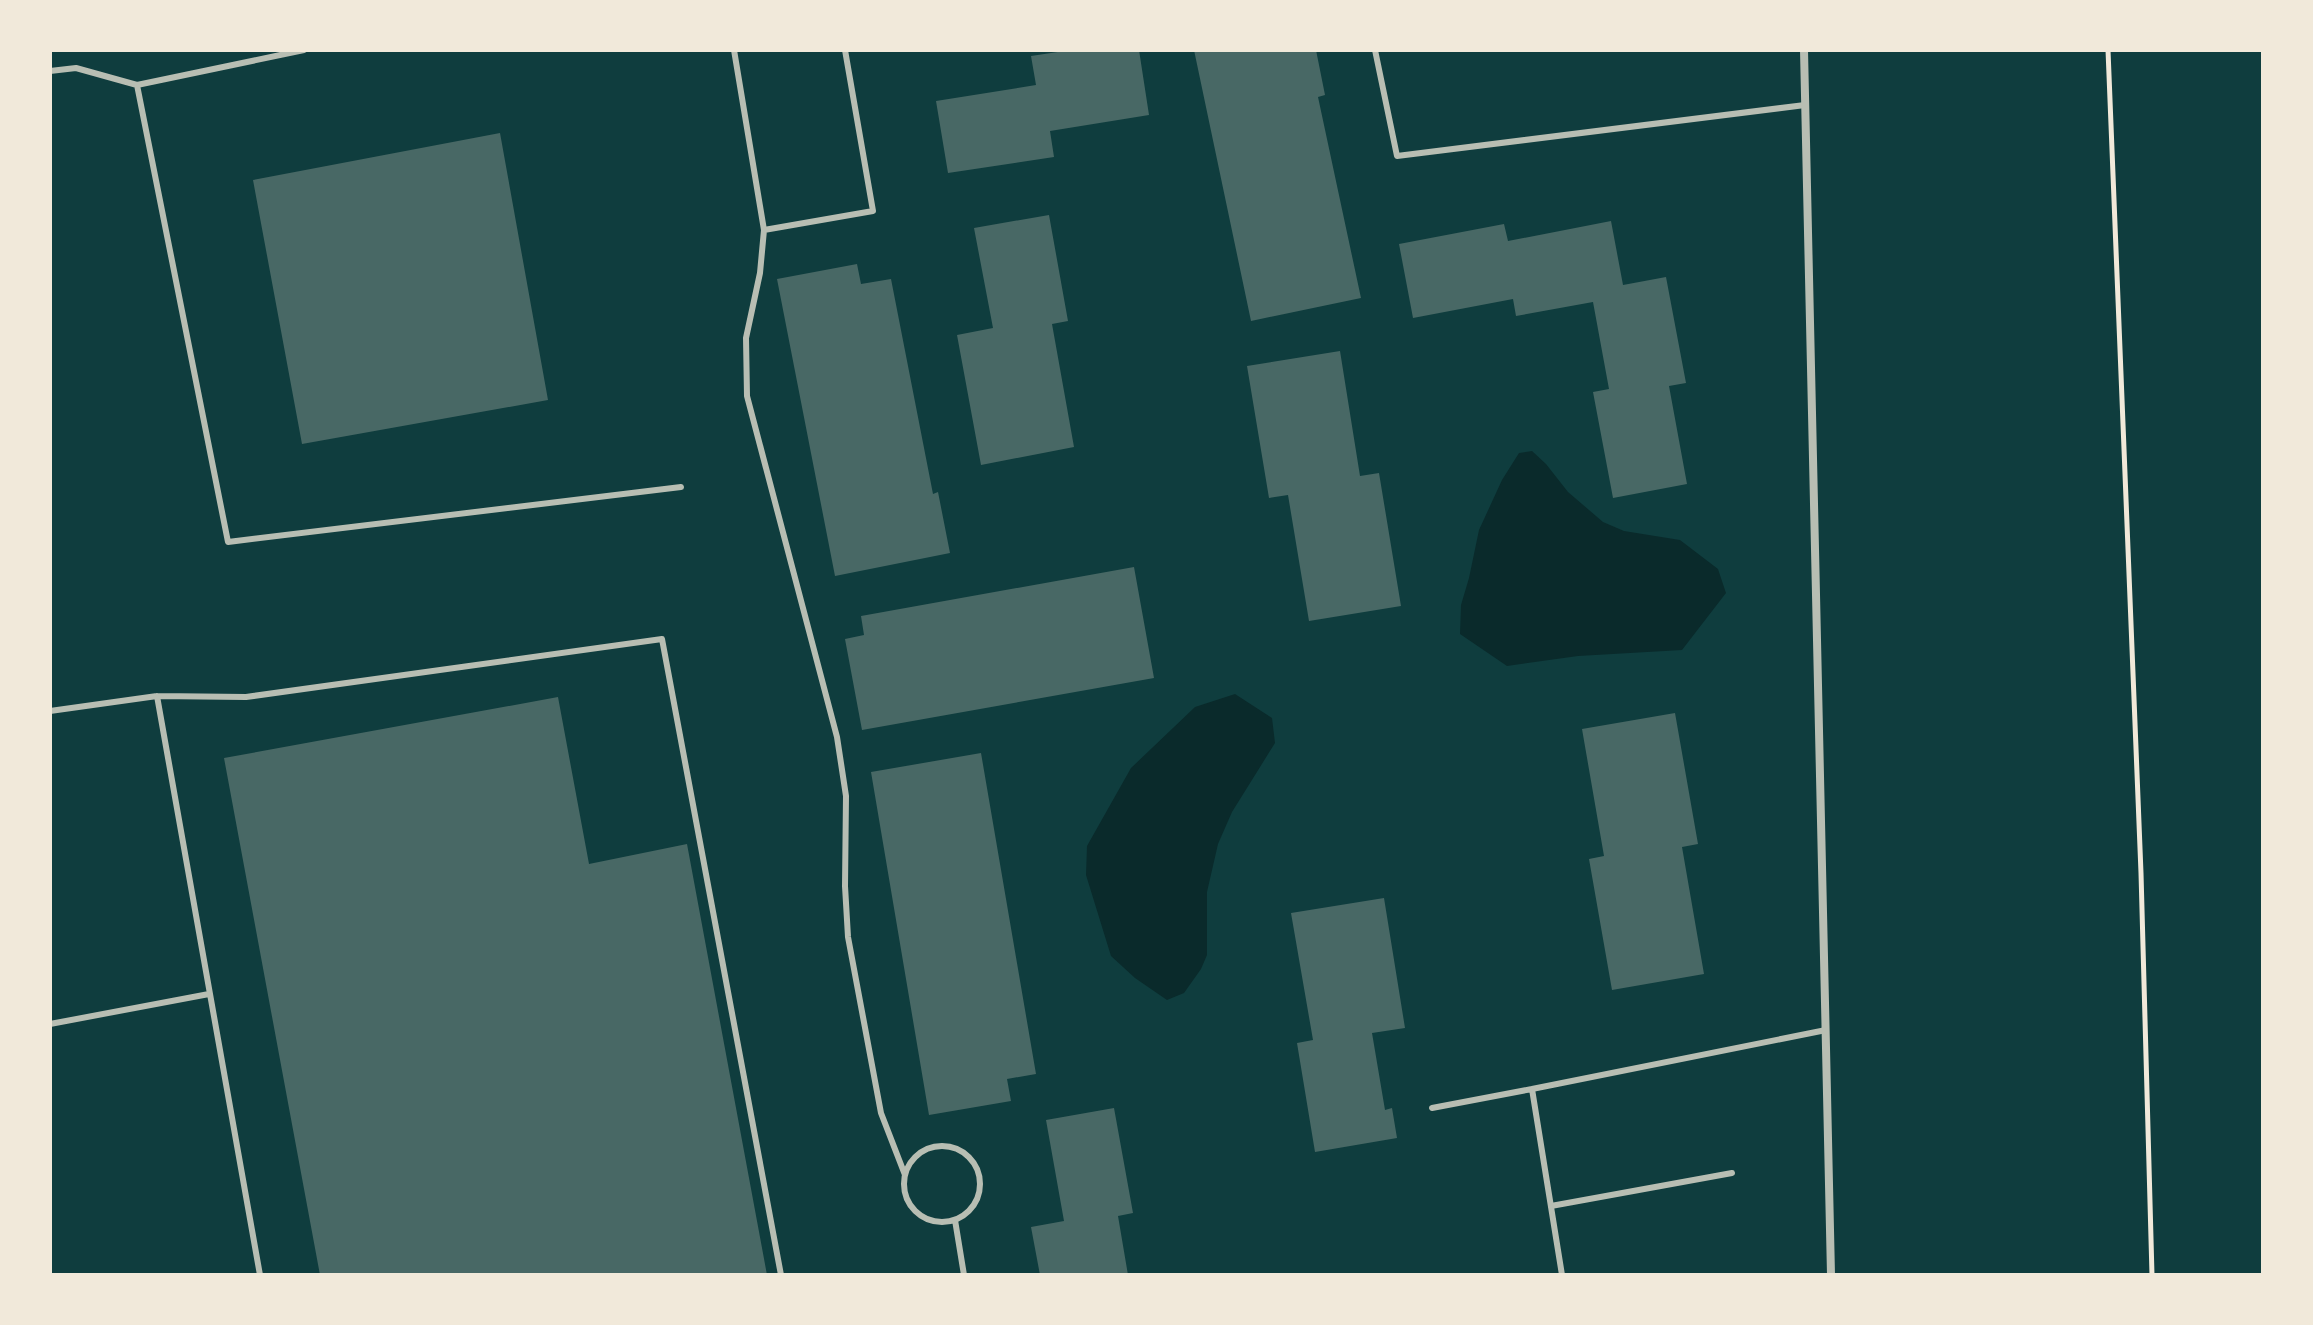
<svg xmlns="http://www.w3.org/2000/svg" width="2313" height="1325" viewBox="0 0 2313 1325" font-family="'Archivo Narrow',sans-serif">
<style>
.water{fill:#0a2a2b}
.building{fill:#486865}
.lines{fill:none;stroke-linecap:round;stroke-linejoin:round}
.path{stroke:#f1e9da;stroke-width:5}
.service{stroke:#b8beb3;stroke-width:6}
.minor{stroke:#b8beb3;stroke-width:8}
</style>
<rect width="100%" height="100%" fill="#0f3d3e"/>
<path class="water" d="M1532,451L1546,464L1568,492L1603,522L1624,531L1680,540L1718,569L1726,593L1682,650L1578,656L1507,666L1460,634L1461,605L1469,578L1479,530L1502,480L1519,453Z
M1235,694L1272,718L1275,743L1232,812L1218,844L1207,892V955L1201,969L1184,993L1167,1000L1135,978L1111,956L1086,875L1087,846L1131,768L1195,707Z"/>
<path class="building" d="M1071,50H1139L1149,115L1050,131L1054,157L948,173L936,101L1036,85L1031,56Z
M1194,50H1316L1325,95L1318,97L1361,298L1251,321Z
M500,133L548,400L302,444L253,180Z
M1049,215L1068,321L1052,324L1074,447L981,465L957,335L993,328L974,228Z
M1611,221L1623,285L1666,277L1686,383L1669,386L1687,484L1613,498L1593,392L1609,389L1593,302L1516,316L1513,299L1413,318L1399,244L1504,224L1508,241Z
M857,264L861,284L891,279L933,494L938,492L950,553L835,576L777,279Z
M1340,351L1360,476L1379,473L1401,606L1309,621L1288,495L1269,498L1247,366Z
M1134,567L1154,678L862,730L845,639L864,635L861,616Z
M558,697L589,864L687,844L767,1275H320L224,758Z
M1675,713L1698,844L1682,847L1704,974L1612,990L1589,859L1604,856L1582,729Z
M981,753L1036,1074L1007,1079L1011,1101L929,1115L871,772Z
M1384,898L1405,1028L1372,1033L1385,1110L1392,1108L1397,1138L1315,1152L1297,1043L1313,1040L1291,913Z
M1114,1108L1133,1213L1118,1216L1128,1275H1040L1031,1227L1064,1221L1046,1120Z"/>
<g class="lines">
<path class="path" d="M2108,50L2141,873L2152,1275"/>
<path class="service" d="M734,50L764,230L873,211L845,50
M1375,50L1397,156L1805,105
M50,71L76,68L137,85L304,50
M137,85L228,542L681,487
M764,230L760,273L746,338L747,396L837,737L846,796L845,886L848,937L881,1113L905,1175
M157,696L260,1275
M50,711L157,696L246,697L662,639L781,1275
M50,1024L209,994
M1432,1108L1532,1089
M904 1184a38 38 0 1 1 76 0a38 38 0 1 1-76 0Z
M1551,1206L1732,1173
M955,1220L964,1275
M1562,1275L1532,1089L1826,1030"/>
<path class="minor" d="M1804,50L1831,1275"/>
</g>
<rect width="2313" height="1325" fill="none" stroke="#f1e9da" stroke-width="104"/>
</svg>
